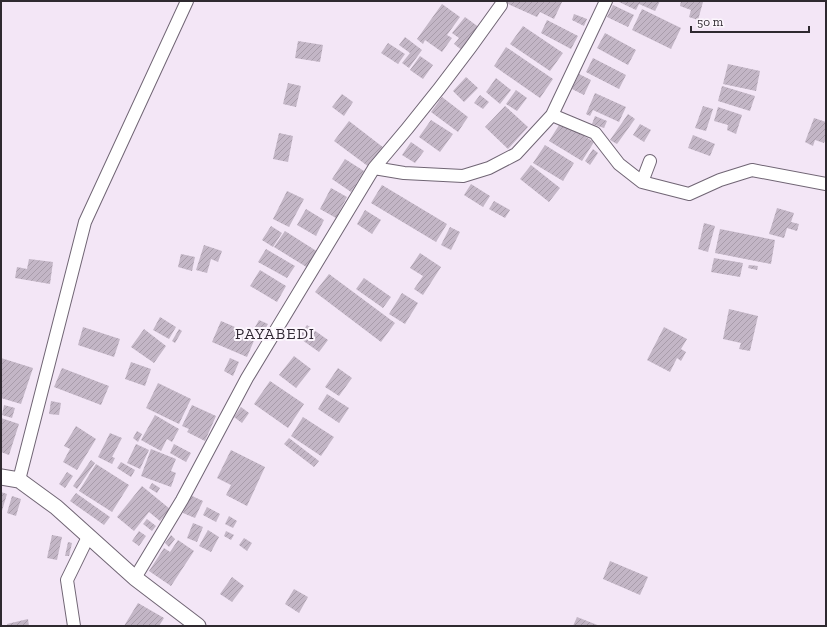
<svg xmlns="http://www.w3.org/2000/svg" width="827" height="627" viewBox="0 0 827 627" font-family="'Zilla Slab',serif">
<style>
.building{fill:url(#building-hatch)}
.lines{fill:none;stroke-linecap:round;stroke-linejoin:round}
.minor-casing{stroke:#706574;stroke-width:14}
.tertiary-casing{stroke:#706574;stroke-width:17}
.minor{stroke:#fff;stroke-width:12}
.tertiary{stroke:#fff;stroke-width:15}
.labels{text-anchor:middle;stroke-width:4;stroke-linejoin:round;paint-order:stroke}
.quarter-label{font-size:16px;letter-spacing:1px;fill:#302733;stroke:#fcf6fd}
</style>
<defs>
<pattern id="building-hatch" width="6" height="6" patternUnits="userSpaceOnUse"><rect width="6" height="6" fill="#c3b6c6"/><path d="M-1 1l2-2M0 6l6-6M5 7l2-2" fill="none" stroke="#a89caa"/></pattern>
</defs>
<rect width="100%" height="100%" fill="#f3e6f6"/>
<path class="building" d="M507,1H560L562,2L554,19L540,12L537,17L506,3Z
M617,1H660L655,11L639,4L636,10Z
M681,1L703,2L698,20L689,17L691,10L680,6Z
M442,4L460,17L447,35L452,38L442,52L425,40L423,44L417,39Z
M613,5L634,15L628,27L607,17Z
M642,9L681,28L671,49L632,30Z
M574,14L587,19L584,26L572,20Z
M465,17L480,28L463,51L454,44L459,38L452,33Z
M547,20L578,36L571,49L541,33Z
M523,26L563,53L550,71L510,44Z
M605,33L636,50L628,65L597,48Z
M405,37L422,50L409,68L402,63L410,53L399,45Z
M298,41L323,45L320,62L295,58Z
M388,43L405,54L398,64L381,53Z
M506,47L553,79L540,98L494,66Z
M420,56L433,65L423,79L410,70Z
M593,58L626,75L619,89L586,72Z
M728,64L760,71L756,91L723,84Z
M579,74L591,80L584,95L572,89Z
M466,77L478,88L464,102L453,91Z
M496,78L511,90L500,104L486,92Z
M288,83L301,86L296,107L283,104Z
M722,86L755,96L750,111L718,101Z
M516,90L527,98L517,111L506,104Z
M595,93L626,107L619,122L593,110L590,116L586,114Z
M342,94L353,102L344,116L332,107Z
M480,95L489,102L483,109L474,103Z
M442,97L468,117L458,132L431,112Z
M505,106L528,127L508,149L485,127Z
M703,106L713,109L706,131L695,128Z
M718,107L742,115L736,134L727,130L728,125L714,121Z
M628,114L635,119L617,144L610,140Z
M595,116L607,121L604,128L592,124Z
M814,118L826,122V137L824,143L815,140L813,146L805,142Z
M431,120L453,134L440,152L419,137Z
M349,121L384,148L369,167L334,141Z
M561,122L594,142L582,161L549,141Z
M640,124L651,130L644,142L633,135Z
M279,133L293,136L288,162L273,159Z
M693,135L715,144L710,156L688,148Z
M411,142L424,151L415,163L402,155Z
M545,145L574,163L563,181L533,163Z
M593,149L598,153L590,165L585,161Z
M345,159L364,171L351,192L332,179Z
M531,165L560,188L549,202L520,179Z
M471,184L490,196L483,207L464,195Z
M382,185L447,224L436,242L371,203Z
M331,188L347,197L336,218L320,209Z
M287,191L304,199L289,227L273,219Z
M494,201L510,210L505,218L489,209Z
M777,208L794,213L791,222L799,224L797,231L787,228L784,238L769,234Z
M306,209L324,220L316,236L297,225Z
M365,210L381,220L372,234L357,224Z
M704,223L715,226L708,252L698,249Z
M271,226L282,233L273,247L262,240Z
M450,227L460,232L451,250L441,245Z
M720,229L775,240L771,264L715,253Z
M285,231L318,252L308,268L274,247Z
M204,245L222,251L218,262L211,259L207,273L196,270Z
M266,249L295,266L287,278L258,262Z
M420,253L441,267L423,295L414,289L423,276L410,268Z
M181,254L195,257L192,271L178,267Z
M714,258L743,263L740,277L711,272Z
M29,259L53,262L50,284L15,278L17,267L27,269Z
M749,265L758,266L757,270L748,268Z
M260,270L286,286L277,302L250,286Z
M329,274L395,323L381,342L315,292Z
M364,278L391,297L383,308L356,289Z
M402,293L418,303L405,324L389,314Z
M729,309L758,316L750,351L739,349L741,343L723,339Z
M160,317L176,327L169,339L153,330Z
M259,320L268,324L263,333L254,329Z
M221,321L256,336L247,357L212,342Z
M307,325L328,340L319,352L298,337Z
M83,327L120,339L114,357L78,345Z
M664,327L687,339L681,349L686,352L681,361L677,358L670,372L647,360Z
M144,329L166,346L154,363L131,347Z
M179,329L182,331L175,343L172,341Z
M294,356L311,369L296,388L279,375Z
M1,358L33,368L21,404L1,398Z
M230,358L239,362L233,376L224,371Z
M131,362L151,369L145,386L125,379Z
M62,368L109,386L101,405L54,387Z
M338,368L352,378L339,396L325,387Z
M270,381L304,404L288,428L254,404Z
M158,383L191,399L179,424L146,408Z
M327,394L349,408L339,423L318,409Z
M51,401L61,403L59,415L49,414Z
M4,405L15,408L12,418L2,415Z
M192,405L216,416L205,441L187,432L189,429L182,426Z
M241,407L249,413L242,423L234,417Z
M155,415L179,429L172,442L167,439L161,451L141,440Z
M303,417L334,437L321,456L291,436Z
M1,418L19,424L9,455L1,452Z
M76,426L96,439L77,470L63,462L70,449L64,446Z
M137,431L142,434L138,442L133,438Z
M110,433L122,438L112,457L115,458L112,464L98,457Z
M289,438L319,461L314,467L284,444Z
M136,444L149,450L140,469L127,463Z
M174,444L191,453L186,462L170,453Z
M151,449L176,459L171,471L176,473L171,487L141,476Z
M231,450L265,467L247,506L226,495L231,485L217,478Z
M91,460L95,463L77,489L73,486Z
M121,462L135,470L131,477L117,468Z
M96,464L129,485L112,512L79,491Z
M67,472L73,476L65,488L59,484Z
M152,483L160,488L157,493L149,488Z
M142,486L170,509L160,521L149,512L134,531L117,517Z
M1,492L7,494L1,514Z
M76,493L110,517L104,525L70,501Z
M190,495L203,501L195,518L183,513Z
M12,496L21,499L16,516L7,513Z
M207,507L220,514L216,522L203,515Z
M229,516L237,521L233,528L225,524Z
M147,519L156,526L152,531L143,524Z
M193,523L203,527L197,542L187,538Z
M208,530L219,537L211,552L199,546Z
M139,531L146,536L139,546L132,541Z
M226,531L234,535L231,540L224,536Z
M52,535L62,537L57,560L47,558Z
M171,535L175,539L169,547L165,543Z
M244,538L252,543L247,551L239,545Z
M178,540L194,551L171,586L149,571L164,548L170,552Z
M68,542L72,543L69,556H65Z
M610,561L648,577L640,595L603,579Z
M232,577L244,586L232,602L220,594Z
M294,589L308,597L299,613L285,604Z
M138,603L164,618L159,626H124Z
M577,617L600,626H573Z
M28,619L29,626H7V624Z"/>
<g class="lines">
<g class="minor-casing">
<path id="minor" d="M552,115L595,133L619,164L642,182L689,194L720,180L752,170L826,184
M374,168C419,116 461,62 501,5
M642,182L650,161
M19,480L85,222L187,1
M135,578L182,500L247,378L374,168L404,173L463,176L489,168L516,154L552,115L606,1
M74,626L67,580L88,537"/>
</g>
<g class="tertiary-casing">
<path id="tertiary" d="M1,477L19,480L56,507L135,578L198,626"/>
</g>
<use href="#minor" class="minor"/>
<use href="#tertiary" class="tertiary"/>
</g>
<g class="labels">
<g class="quarter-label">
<text x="275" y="339">PAYABEDI</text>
</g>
</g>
<rect width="827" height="627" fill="none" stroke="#2e292f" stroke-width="4"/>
<path d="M691 26v6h118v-6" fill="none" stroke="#2e292f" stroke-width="2"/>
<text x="697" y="26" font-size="12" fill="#2e292f" stroke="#fcf6fd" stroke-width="3" paint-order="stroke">50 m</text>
</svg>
